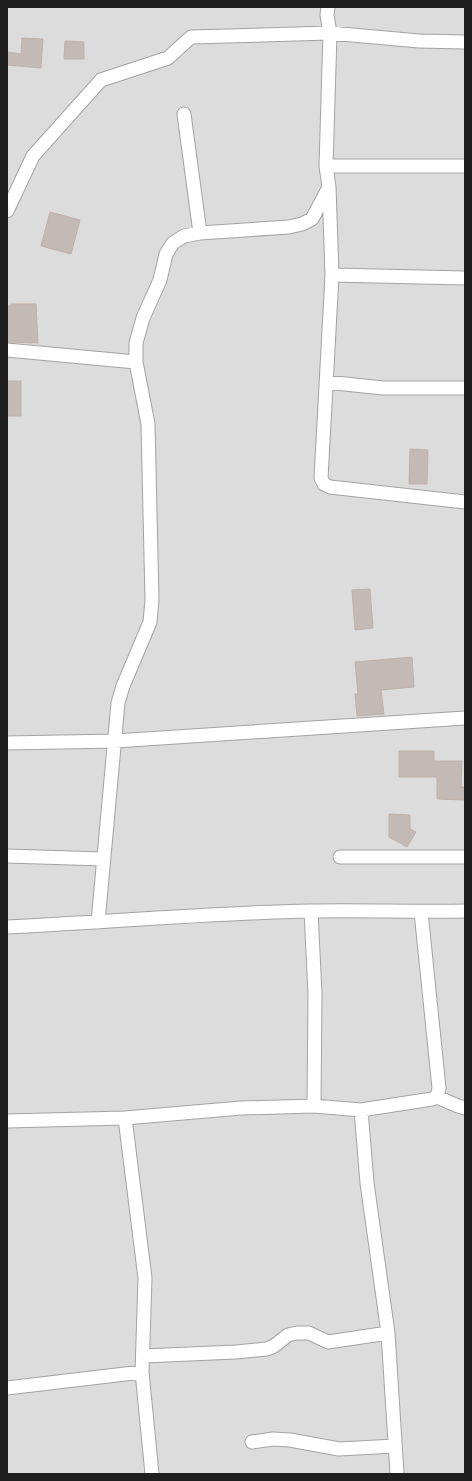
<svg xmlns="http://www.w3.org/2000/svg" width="472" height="1481" viewBox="0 0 472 1481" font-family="Poppins,sans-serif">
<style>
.residential{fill:#dddcdc}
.building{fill:#c4bab5;stroke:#c1b0a8}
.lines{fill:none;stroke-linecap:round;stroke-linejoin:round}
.minor-casing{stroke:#a3a3a3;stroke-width:15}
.minor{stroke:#fff;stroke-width:13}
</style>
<rect width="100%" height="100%" fill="#f0ebe6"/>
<path class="residential" d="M7,7H465V1474H7Z"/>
<path class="building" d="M22,38L43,39L41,68L7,65V52L21,54Z
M65,41L84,42V59H64Z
M50,212L80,220L71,254L41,246Z
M11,304H36L38,343L7,342V306H11Z
M7,381H21V416H7Z
M410,449L428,450L427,484H409Z
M370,589L373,628L355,630L352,590Z
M412,657L414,687L381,690L384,714L357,716L355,694H358L355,662Z
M399,751H434V761H462L461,787H465V800L437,799V777H399Z
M389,814L410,815V829L416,832L407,847L389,837Z"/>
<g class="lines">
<g class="minor-casing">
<path id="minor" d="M328,7L327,15L330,33L326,166L329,187L332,275L321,478L324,484L330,487L465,502
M184,114L200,233
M326,166H465
M7,211L33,156L101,80L168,58L191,37L330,33L419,41L465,42
M332,275L465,278
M7,350L136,362
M326,382L383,388H465
M7,743L115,741L465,718
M7,856L103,859
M340,857H465
M311,911L315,994L314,1106L361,1110L432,1099L437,1097L458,1106L465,1108
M421,912L439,1088L437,1097
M98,922L118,703L123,686L150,622L152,600L148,424L136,362V343L143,318L160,280L166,254L173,243L184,236L200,233L289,227L302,224L312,219L329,187
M7,927C108,922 209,913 310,911C362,910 413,912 465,911
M361,1110L367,1183L388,1333L397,1474
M125,1118L145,1278L142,1372L152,1474
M7,1121L125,1118L241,1108L314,1106
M143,1356L236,1352L267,1349L274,1346L288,1335L297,1333H309L328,1342L388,1333
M7,1388L142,1372
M252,1442L273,1439L290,1440L339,1449L395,1446"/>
</g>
<use href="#minor" class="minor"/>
</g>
<rect width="472" height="1481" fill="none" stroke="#1f1f1f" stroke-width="16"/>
</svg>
